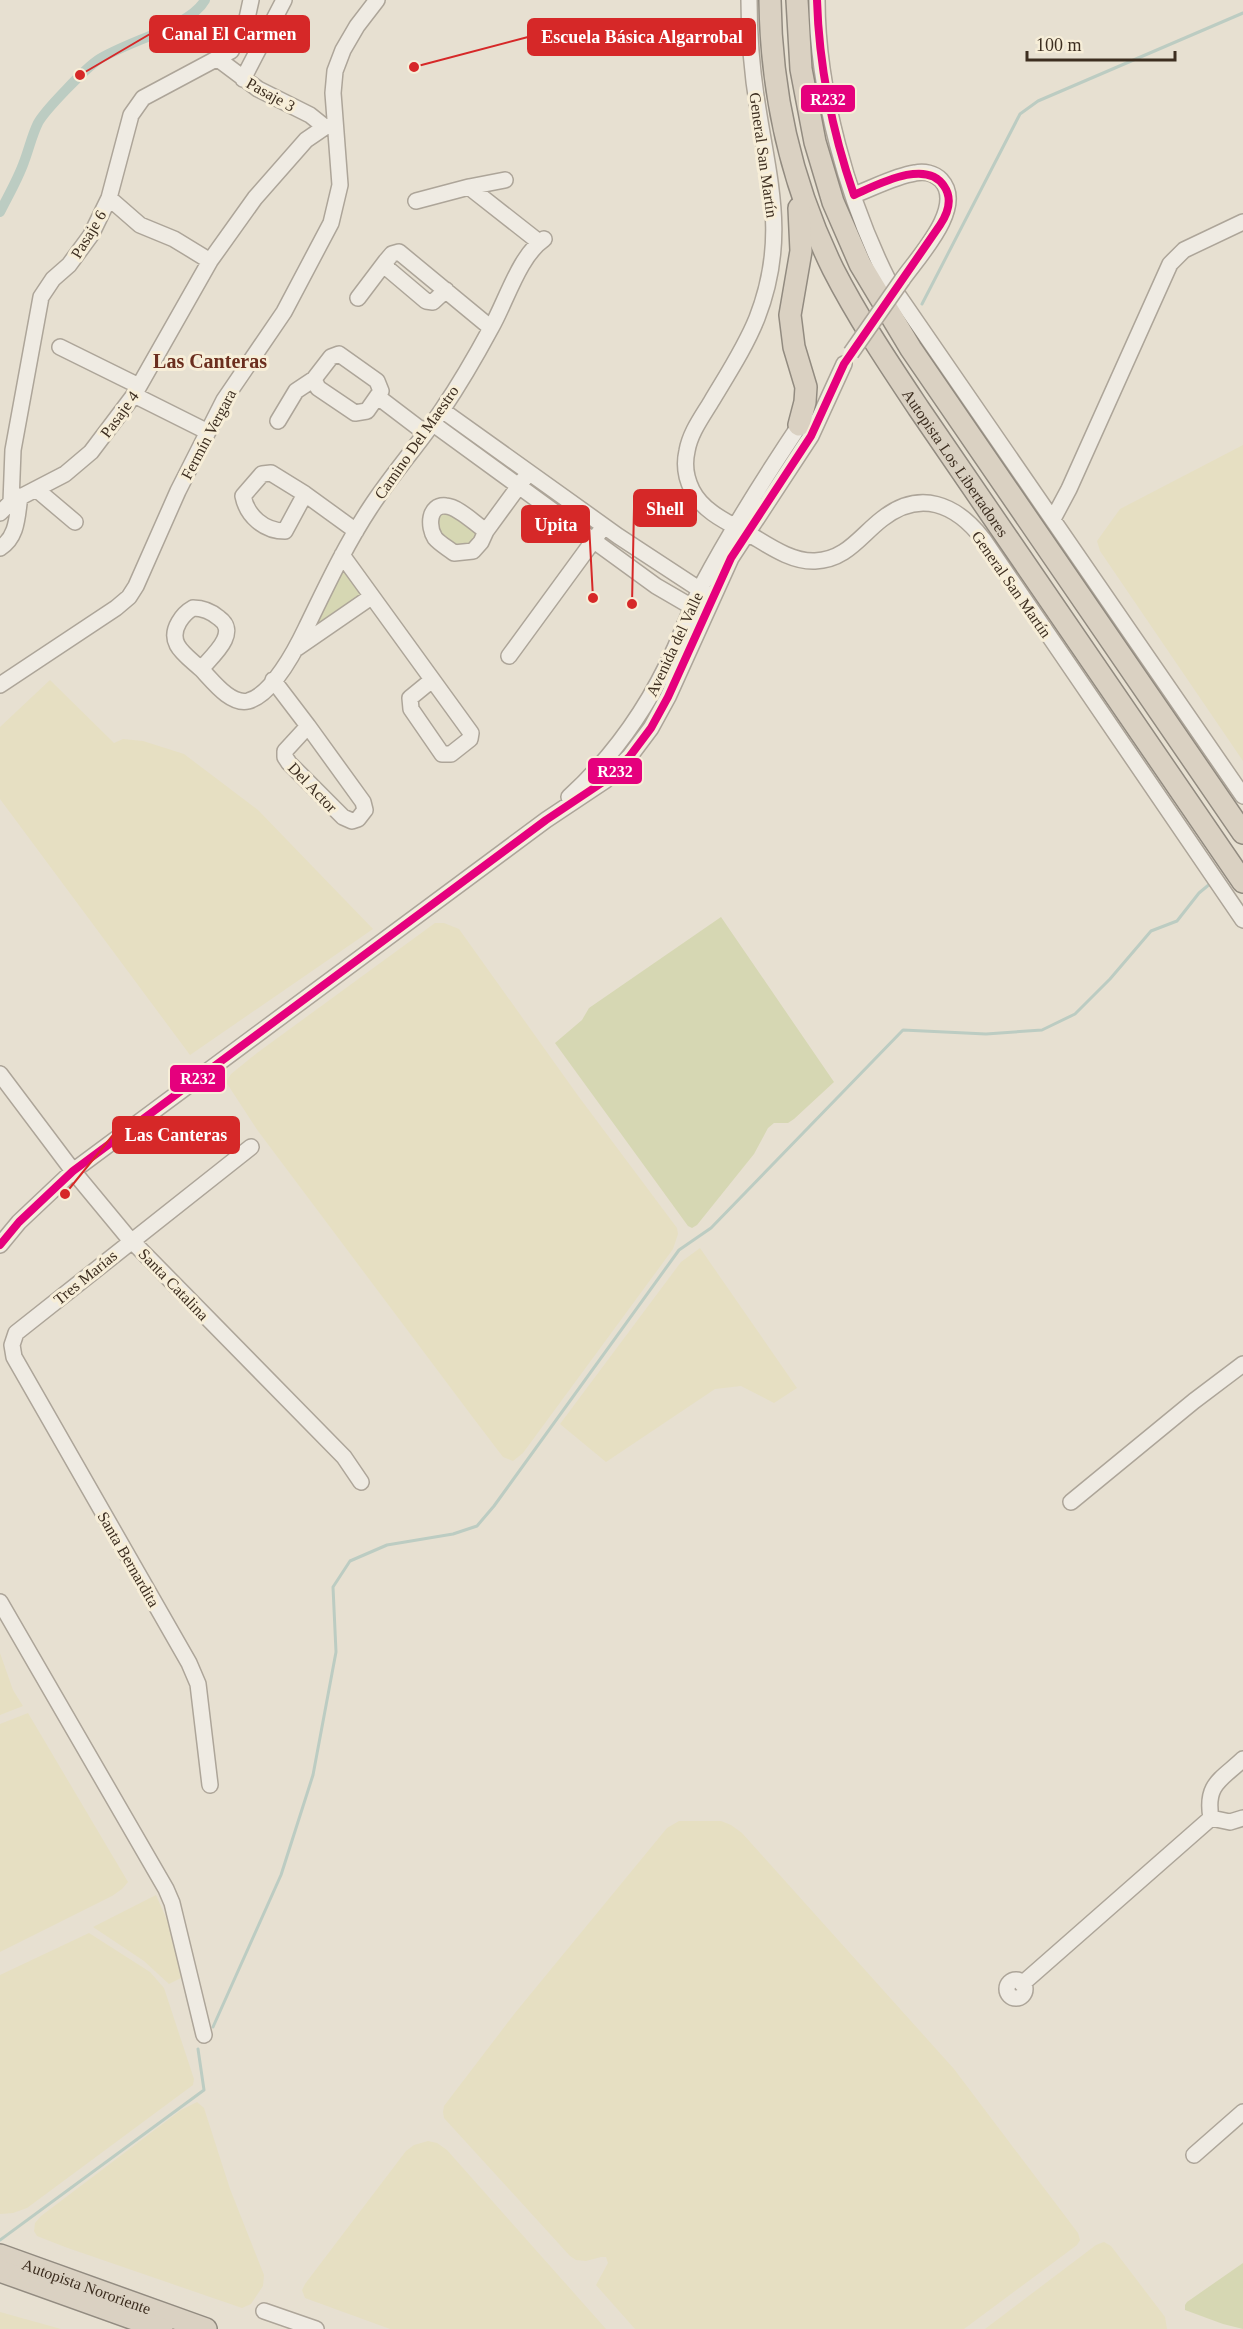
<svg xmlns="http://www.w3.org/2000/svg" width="1243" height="2329" viewBox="0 0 1243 2329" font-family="'Times New Roman',serif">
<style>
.farmland{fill:#e6dfc2}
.green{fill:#d6d7b3}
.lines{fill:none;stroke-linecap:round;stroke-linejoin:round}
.stream{stroke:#bcccc2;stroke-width:3}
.canal{stroke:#bcccc2;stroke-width:10}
.minor-casing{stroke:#ada599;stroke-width:18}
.highway-casing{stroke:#928b80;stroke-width:24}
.minor{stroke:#efebe3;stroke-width:15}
.highway{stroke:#dad1c2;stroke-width:21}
.minor-bridge-casing{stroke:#ada599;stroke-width:18;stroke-linecap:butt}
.minor-bridge{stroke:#efebe3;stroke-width:15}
.bus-1-casing{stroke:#f7eed8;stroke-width:12}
.bus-1{stroke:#e5007d;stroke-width:8}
.labels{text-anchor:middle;stroke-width:6;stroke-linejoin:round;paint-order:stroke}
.street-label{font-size:16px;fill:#3d2e20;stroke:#f7eed8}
.quarter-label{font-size:20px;font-weight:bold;fill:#6b2e1e;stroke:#f7eed8}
.leader{fill:none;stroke:#d62828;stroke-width:2}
.callout-dot{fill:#d62828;stroke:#f7eed8;stroke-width:2}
.callout{fill:#d62828;stroke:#d62828;stroke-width:2}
.callout-label{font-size:18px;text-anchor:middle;font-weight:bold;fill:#fff}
.line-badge{stroke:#f7eed8;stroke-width:2}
.badge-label{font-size:16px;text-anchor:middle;font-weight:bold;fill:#fff}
</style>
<rect width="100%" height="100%" fill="#e7e0d1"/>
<path class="farmland" d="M1243,445V761L1100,551L1097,541L1120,509Z
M50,680L114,743L123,739L143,741L184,754L258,810L373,929L190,1055L0,799V727Z
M435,923H444L459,929L579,1097L677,1228L678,1234L673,1249L523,1453L513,1461L503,1457L471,1415L258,1131L226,1082L231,1074L257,1053Z
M700,1248L797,1388L774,1403L741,1386L715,1389L606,1462L560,1424L681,1262Z
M0,1653L13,1690L23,1706L0,1715Z
M28,1713L128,1882L122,1889L112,1896L0,1952V1724Z
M679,1821H721L731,1825L742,1833L954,2069L1078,2233L1080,2240L1077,2245L964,2329H635L596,2285L608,2263L606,2257H601L586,2261L576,2260L570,2256L444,2118L443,2112L444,2106L515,2013L667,1828Z
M156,1895L170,1927L181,1978L169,1984L144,1961L93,1927Z
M89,1933L150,1972L164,1988L194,2079L193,2085L27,2208L13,2213L0,2214V1975Z
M197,2102L204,2108L230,2189L264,2275L263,2286L251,2304L242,2308L65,2247L37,2236L34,2231L35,2223L41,2216L181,2110Z
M428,2141L437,2143L447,2150L606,2329H390L305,2298L302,2290L305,2284L406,2151L414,2145Z
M1104,2242L1111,2246L1165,2317L1167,2329H985L1096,2245Z
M0,2312L61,2329H0Z"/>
<path class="green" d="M446,509L478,531C477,540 469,547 461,550L440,538L434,516Z
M343,565L366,596L308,635Z
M721,917L834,1082L794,1119L788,1123H774L768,1128L754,1154L697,1225L692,1228L688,1226L555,1043L582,1020L589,1008Z
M1243,2263V2329L1223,2324L1185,2310V2305L1187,2302Z"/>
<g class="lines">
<path class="stream" d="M922,304L1020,114L1038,101L1243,13
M213,2027L281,1875L313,1775L336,1652L333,1587L350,1561L387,1545L453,1534L477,1526L494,1506L679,1250L711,1228L903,1030L986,1034L1042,1030L1075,1014L1110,979L1151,931L1177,921L1199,893L1211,883
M0,2240L204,2090L198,2049"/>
<path class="canal" d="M0,212C8,196 18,179 24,162C29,149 32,135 38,123C45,110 86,68 98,60C127,41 190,27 205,0"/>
<g class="minor-casing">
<path id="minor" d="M749,0C749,36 752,73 758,109C770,185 787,241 757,318C745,348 727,375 711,402C702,417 690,433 687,451C684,464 686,478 692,490C703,512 729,523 749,534C768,545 791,562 815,561C846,560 860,536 882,519C920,489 956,504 983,539L1243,920
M817,0C817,91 848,201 889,282L1243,796
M218,59L258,89L310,115L325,127
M243,79L284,0
M469,187L539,242
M854,195C873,188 895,176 915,173C924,171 934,173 941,180C966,207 918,257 902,280
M109,198L140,225L174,239L210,261
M416,201L469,187L505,180
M446,290L433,302L426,301L387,268L386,261L392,254L399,252L491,328
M358,298L386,261
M60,347L139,386
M339,354L377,381L381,391L367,411L355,413L318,388L314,379L331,357Z
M134,395L208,432
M378,397L424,432
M442,410L618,536L708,595
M278,421L296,391L314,379
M432,423L656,586L699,611
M36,489L75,522
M305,494L285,531C264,531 247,516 243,496L262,474L271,473L305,494L356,531
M11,502L13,450L41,297L53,279L69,265L91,235L109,198L131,115L143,98L231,51L246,23L251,0
M0,513L11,502L65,474L91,452L134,395L210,261L255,198L306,140L325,127L335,124
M1053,519L1069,489L1170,264L1184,250L1243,222
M486,531C475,524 459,507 446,506C428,504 428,527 435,538C440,544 448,548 454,553L473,551L481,542L486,531L524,479
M0,548C18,537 17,515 20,496
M342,555L471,733L470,739L451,754H442L411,709L410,698L432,680
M193,608C203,608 212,612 219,618C240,633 212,656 201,669C186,655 166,644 179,622C183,615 186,612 193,608Z
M297,648L371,597
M509,656L599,533
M201,669C212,680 230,705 248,701C272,695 296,649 306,628C326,587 345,546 370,508C392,474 420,443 442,410C459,385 477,354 491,328C506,302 519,256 544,239
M273,680L308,726
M0,685L116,608L129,597L136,586L178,491L224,400L284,312L331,223L340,185L333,93L335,71L343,50L357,26L377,0
M308,726L363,802L365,810L358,819L352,821L343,817L289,763L285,757V751Z
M569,797C615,755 649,706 675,648C684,627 692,606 702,585C733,527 768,472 805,417
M0,1074L73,1171L126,1235L344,1457L361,1482
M0,1245L19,1222L73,1171L546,820L606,780L630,756L651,728L668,697L731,558L811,436L844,364
M1071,1502L1194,1401L1243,1364
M0,1602L166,1889L172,1903L204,2035
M210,1785L198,1684L189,1663L14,1357L12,1345L16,1333L251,1147
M1211,1818C1205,1784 1221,1780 1243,1759
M1211,1818L1230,1822L1243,1818
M1007 1989a9 9 0 1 1 18 0a9 9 0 1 1-18 0Z
M1022,1984L1211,1818
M1194,2155L1243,2112
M264,2311L316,2329"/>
</g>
<g class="highway-casing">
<g id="highway">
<path id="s1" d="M770,0C771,93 792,185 833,269C858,318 889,364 919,409L1243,882"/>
<path d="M797,0L801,69L815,142L833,202L860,264L911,349L1243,833"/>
<path d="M799,208L801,251L790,315L794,347L806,387L805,402L799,425"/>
<path id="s2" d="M0,2255L206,2329"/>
<path d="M0,2271L162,2329"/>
</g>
</g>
<use href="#minor" class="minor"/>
<use href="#highway" class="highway"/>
<g class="minor-bridge-casing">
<path id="minor-bridge" d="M851,353L902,280"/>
</g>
<use href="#minor-bridge" class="minor-bridge"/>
<g class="bus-1-casing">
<path id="bus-1" d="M817,0C819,67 832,131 854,195
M0,1245L19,1222L73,1171L546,820L606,780L630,756L651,728L668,697L731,558L811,436L844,364L940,225C948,213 953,199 944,186C926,158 877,185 854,195"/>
</g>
<use href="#bus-1" class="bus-1"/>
</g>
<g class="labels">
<g class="street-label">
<text transform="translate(271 94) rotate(29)" y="6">Pasaje 3</text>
<text transform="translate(764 155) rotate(82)" y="6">General San Martín</text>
<text transform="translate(88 234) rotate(-59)" y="6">Pasaje 6</text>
<text transform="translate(119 414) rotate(-54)" y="6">Pasaje 4</text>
<text transform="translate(208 434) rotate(-62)" y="6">Fermín Vergara</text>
<text transform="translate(416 442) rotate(-55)" y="6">Camino Del Maestro</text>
<text dy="6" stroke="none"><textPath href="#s1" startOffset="508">Autopista Los Libertadores</textPath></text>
<text transform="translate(1012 584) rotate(55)" y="6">General San Martín</text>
<text transform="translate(674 644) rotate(-65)" y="6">Avenida del Valle</text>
<text transform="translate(313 787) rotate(46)" y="6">Del Actor</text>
<text transform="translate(85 1277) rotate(-39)" y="6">Tres Marías</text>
<text transform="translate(174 1284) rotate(46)" y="6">Santa Catalina</text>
<text transform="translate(129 1559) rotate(60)" y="6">Santa Bernardita</text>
<text dy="6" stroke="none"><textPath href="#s2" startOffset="92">Autopista Nororiente</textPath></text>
</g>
<g class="quarter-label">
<text x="210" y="368">Las Canteras</text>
</g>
</g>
<path class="leader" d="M80 75L150 34M414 67L528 37M632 604L634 508M593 598L589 524M65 1194L113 1135"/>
<g class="callout-dot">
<circle cx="80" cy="75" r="6"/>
<circle cx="414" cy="67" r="6"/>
<circle cx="632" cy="604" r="6"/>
<circle cx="593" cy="598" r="6"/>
<circle cx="65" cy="1194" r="6"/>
</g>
<g class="callout">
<rect x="150" y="16" width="159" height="36" rx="6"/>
<rect x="528" y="19" width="227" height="36" rx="6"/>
<rect x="634" y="490" width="62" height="36" rx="6"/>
<rect x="522" y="506" width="67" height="36" rx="6"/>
<rect x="113" y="1117" width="126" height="36" rx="6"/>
</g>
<g class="callout-label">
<text x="229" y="40">Canal El Carmen</text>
<text x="642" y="43">Escuela Básica Algarrobal</text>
<text x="665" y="515">Shell</text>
<text x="556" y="531">Upita</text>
<text x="176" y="1141">Las Canteras</text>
</g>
<g class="line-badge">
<rect x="800" y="84" width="56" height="29" rx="6" fill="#e5007d"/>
<rect x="587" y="757" width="56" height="28" rx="6" fill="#e5007d"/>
<rect x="169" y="1064" width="57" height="29" rx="6" fill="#e5007d"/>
</g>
<g class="badge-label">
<text x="828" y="105">R232</text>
<text x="615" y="777">R232</text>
<text x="198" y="1084">R232</text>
</g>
<path d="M1027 51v9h148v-9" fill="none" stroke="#3d2e20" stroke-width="3"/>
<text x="1036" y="51" font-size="18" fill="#3d2e20" stroke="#f7eed8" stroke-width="4.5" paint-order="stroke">100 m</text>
</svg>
